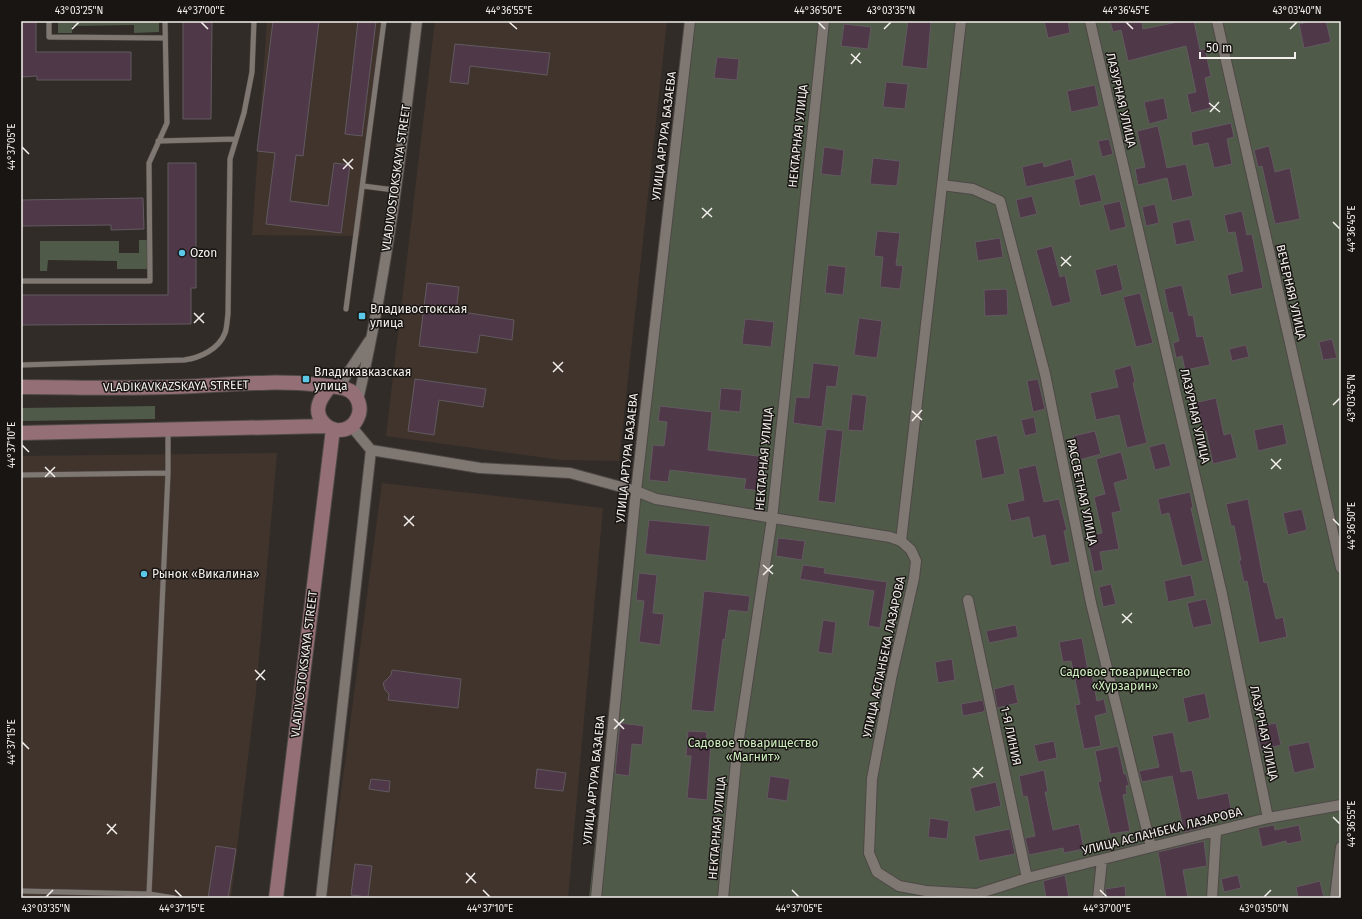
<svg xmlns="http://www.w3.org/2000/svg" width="1362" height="919" viewBox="0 0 1362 919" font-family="'Fira Sans',sans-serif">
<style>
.built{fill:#41342d}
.green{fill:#4f5a49}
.building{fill:#4f3848;stroke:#615a5f}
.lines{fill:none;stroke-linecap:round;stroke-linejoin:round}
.service-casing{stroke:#4e4946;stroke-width:6}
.minor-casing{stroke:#4e4946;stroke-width:12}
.secondary-casing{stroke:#4e4946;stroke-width:16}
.service{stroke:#7f7772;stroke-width:5}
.minor{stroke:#7f7772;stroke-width:10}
.secondary{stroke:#946f75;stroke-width:14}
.ticks{fill:none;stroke:#f3efec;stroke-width:1.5}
.poi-dot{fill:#5ac8e6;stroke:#181513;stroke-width:1.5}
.labels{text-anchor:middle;stroke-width:3;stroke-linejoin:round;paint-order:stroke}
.street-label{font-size:12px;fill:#f3efec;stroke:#181513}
.poi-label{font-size:12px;fill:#f3efec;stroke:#181513;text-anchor:start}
.park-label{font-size:12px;fill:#ceefbf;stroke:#181513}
.neatline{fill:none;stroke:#f3efec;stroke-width:1.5}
.ticks-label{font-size:10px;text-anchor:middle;fill:#f3efec}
</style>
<rect width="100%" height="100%" fill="#322c28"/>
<path class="built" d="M267,21H386L360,236L252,235Z
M435,21H667L619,461L561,460L386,436Z
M277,453L256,692L231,898H21V456Z
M382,483L603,508L568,898H327Z"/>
<path class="green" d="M58,21H159V32L134,33V25L72,26V33H58Z
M687,21H1341V898H589Z
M139,240H148V269H117V261L48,260L47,271H40V241H119V253H139Z
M155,406V419L21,421V408Z"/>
<path class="building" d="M21,21H36V52H131V80H37V76L21,77Z
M183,21H212L211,119H183Z
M273,21H319L303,156L296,155L290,201L328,206L334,163L350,165L341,233L266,224L275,153L257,151Z
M358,21H376L362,136L345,134Z
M908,21H931L927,69L902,66Z
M1044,21H1068L1070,33L1048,38Z
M1110,21H1142L1143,29L1183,21H1194L1200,50L1205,49L1211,76L1205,78L1211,108L1191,113L1187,94L1196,92L1186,46L1128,61L1121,30L1113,32Z
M1313,21H1326L1331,42L1304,48L1299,24Z
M844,24L871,27L868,49L841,46Z
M455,44L550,53L547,75L470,66L468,84L450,82Z
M717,57L739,59L737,80L714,78Z
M886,82L908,84L905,109L883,107Z
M1095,85L1099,106L1071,112L1067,91Z
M1164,98L1168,119L1149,124L1144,102Z
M1231,123L1234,137L1227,139L1232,164L1214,168L1208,143L1193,146L1191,132Z
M1158,126L1167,168L1186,164L1193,196L1172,201L1167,178L1138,185L1135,169L1145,167L1137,131Z
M1109,139L1113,154L1102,157L1098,141Z
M1269,146L1275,172L1290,168L1300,219L1275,224L1262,166L1258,167L1254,150Z
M824,147L844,150L841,176L821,174Z
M873,158L900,161L897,186L870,184Z
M1071,159L1075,176L1026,187L1022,167L1043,162L1044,167Z
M168,163H196V288H191V324L21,325V295H168Z
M1095,174L1102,201L1080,206L1074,180Z
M1032,196L1037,214L1020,218L1016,200Z
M143,198L144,229L111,230V225L21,226V200Z
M1120,201L1126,227L1110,231L1103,205Z
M1155,204L1159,223L1146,226L1142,207Z
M1242,211L1247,235L1252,234L1263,288L1231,295L1227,275L1243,271L1235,232L1228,233L1224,215Z
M1190,219L1195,241L1176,245L1172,223Z
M877,231L900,233L896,265L903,266L900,289L880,287L883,257L874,256Z
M1000,238L1003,257L978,261L975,242Z
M1052,246L1060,277L1065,275L1071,302L1052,307L1036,250Z
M1117,264L1123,290L1101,296L1095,270Z
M828,265L846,267L843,295L825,293Z
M427,283L459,287L456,311L514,320L512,340L480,335L477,353L419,346Z
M1182,285L1189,316L1193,315L1197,337L1203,336L1210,365L1185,370L1182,356L1176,358L1173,343L1179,341L1172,312L1169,313L1164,289Z
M1007,289L1008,315L985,316L984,290Z
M1140,293L1153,343L1136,347L1123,297Z
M859,318L882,321L877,358L854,355Z
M745,319L774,322L771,347L742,344Z
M1332,339L1337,358L1323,360L1319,342Z
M1246,345L1249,357L1232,361L1229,349Z
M813,363L839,366L836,387L827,386L822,427L793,423L796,397L809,398Z
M1131,365L1135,382L1133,383L1147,443L1127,448L1119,415L1096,420L1090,393L1118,387L1114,370Z
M415,379L486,389L483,407L439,400L434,435L408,431Z
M1038,379L1045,409L1033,412L1027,381Z
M721,388L742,390L740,412L719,410Z
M852,394L867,396L863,431L848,430Z
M1216,398L1224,435L1231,433L1237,458L1213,464L1206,431L1204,432L1199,412L1192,414L1190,404Z
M660,406L712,412L708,450L766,457L762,491L744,489L746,479L670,470L668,482L649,480L653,445L664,446L667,422L658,421Z
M1034,417L1037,433L1025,436L1021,420Z
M1283,424L1287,444L1258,451L1254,430Z
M826,429L843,431L835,503L818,501Z
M1095,431L1101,454L1079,460L1073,436Z
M997,435L1005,474L982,479L975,440Z
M1165,443L1171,466L1155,470L1149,447Z
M1121,452L1128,479L1114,483L1121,511L1112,513L1119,549L1100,552L1103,570L1094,572L1087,536L1102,533L1094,497L1105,494L1096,459Z
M1036,465L1044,502L1059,499L1067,530L1064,531L1070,562L1051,566L1045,535L1033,538L1029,517L1011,521L1007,504L1024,500L1018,469Z
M1190,492L1193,507L1191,508L1203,561L1182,566L1169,513L1161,515L1158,499Z
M1248,499L1264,583L1267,582L1276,619L1283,617L1287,637L1259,643L1247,581L1244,582L1239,560H1241L1234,526H1231L1226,504Z
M1302,509L1307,530L1288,535L1283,513Z
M649,520L710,526L706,561L645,554Z
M778,538L805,541L802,560L776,556Z
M803,565L825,568L824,573L887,582L880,628L868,626L874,591L800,579Z
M639,573L657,575L653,613L664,614L660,645L639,642L644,601L636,600Z
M1191,575L1195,596L1168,602L1164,581Z
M1111,584L1116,604L1103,607L1099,587Z
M704,591L750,596L748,612L729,610L725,640L723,639L714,712L691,710Z
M1206,599L1212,624L1193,628L1187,603Z
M823,620L836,622L832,654L818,652Z
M1016,625L1018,637L989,643L986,631Z
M1082,638L1088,671L1091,670L1097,701L1104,699L1107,713L1095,716L1101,746L1084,749L1075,705L1080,704L1071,661L1063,662L1059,642Z
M952,659L955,680L938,683L935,662Z
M392,670L461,679L458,708L388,700L389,694L385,690L383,683L391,675Z
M1014,684L1018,703L997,708L994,689Z
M1205,693L1210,718L1188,723L1183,698Z
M983,700L985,710L983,712L963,716L961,704Z
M620,723L644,726L642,745L632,744L629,776L615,774Z
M1276,723L1281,745L1261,750L1256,727Z
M688,731L707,732L706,741L711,742L707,800L687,798L691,756H686Z
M1173,732L1181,772L1192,770L1198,799L1228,793L1232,814L1202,820V828L1184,832L1172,776L1142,782L1139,771L1159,767L1152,736Z
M1054,741L1057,758L1038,762L1034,745Z
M1309,742L1315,768L1294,773L1288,746Z
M1118,746L1124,774H1126L1129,785L1126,786L1127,794L1123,795L1130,831L1110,834L1098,782L1101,781L1095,751Z
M537,769L566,773L563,791L535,788Z
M1044,770L1048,792H1045L1053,830L1079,824L1084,849L1064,853L1063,848L1029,855L1025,838L1035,836L1027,796L1023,797L1019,776Z
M770,776L790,779L787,801L767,798Z
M371,779L390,781L389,792L369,789Z
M996,782L1001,806L975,812L970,788Z
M930,818L949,821L947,839L928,837Z
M1274,825L1275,830L1299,825L1302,841L1287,844L1286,841L1262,847L1258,828Z
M1010,829L1015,854L979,861L974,836Z
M1204,841L1207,866L1183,870L1188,898H1166L1158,852Z
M216,846L236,849L228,898H208Z
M355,864L372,866L368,897L351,895Z
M1065,875L1069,898H1046L1043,881Z
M1238,875L1241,888L1224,892L1221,879Z
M1320,881L1324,898H1298L1296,887Z
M1125,886L1126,898H1107L1105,889Z"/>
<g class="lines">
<g class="service-casing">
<path id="service" d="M49,21V37L165,38
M158,141L235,139
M363,186L394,190
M21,281H150L149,163L167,123L165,21
M346,309L384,21
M21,365L184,360C200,358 219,349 225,333C227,328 227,320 228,314L230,159L244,113L252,72L254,21
M21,475L168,473V430
M21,891L149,894L174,898
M149,894L168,473"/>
</g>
<g class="minor-casing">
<path id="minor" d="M1090,21L1222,594L1268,818
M1217,21L1341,568
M942,185L973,189L1000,201L1045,374L1091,603L1151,847
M338,388L369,341
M358,400C387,276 402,148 417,21
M351,426L371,450L480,468L570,473L636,491L656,499L890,537L901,541L911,550L916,561L914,578L891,679L872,779L869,853L877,872L899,886L926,891L977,894L1027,878L1268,818L1341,805
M901,541L961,21
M968,600L1027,878
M321,898L371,450
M596,898L636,491L690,21
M723,898L737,751L772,519L824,21
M1098,898L1102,860
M1212,898L1216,832
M1335,898L1341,847"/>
</g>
<g class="secondary-casing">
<path id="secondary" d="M21,387C71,387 120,389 170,387C219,386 270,379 319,385C327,386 338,386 346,389C358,393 363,408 357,419C355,423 351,427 346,429C331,434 314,420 319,404C321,397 326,392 330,386
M21,433L326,426
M276,898L333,429"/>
</g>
<use href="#service" class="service"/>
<use href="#minor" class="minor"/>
<use href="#secondary" class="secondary"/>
</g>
<path class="ticks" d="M201,22L208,29M509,22L517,29M818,22L825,29M1126,22L1133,29M72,29L79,22M884,29L891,22M1290,29L1297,22M851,54L861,63M851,64L860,53M1209,103L1220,112M1210,112L1219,102M22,147L29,154M343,159L353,169M343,169L353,159M702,208L712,217M702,218L712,208M1333,222L1340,229M1061,257L1071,266M1061,266L1071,256M194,313L204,323M194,323L204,313M553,362L563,372M553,372L563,362M1333,405L1340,398M912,411L922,420M912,421L922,410M22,445L29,452M1271,459L1281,469M45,467L55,477M1271,469L1281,459M45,477L55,467M404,516L414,526M1333,519L1340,526M404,526L414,516M763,565L773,574M763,575L773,565M1122,614L1132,623M1122,623L1132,613M255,670L265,680M256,680L265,670M614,719L624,729M614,729L624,719M22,742L29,749M973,768L983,777M973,778L983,767M1333,817L1340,824M107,824L117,834M107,834L116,824M466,873L476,883M466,883L475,873M175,890L182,897M483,890L490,897M792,890L799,897M1100,890L1107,897M46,897L53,890M1264,897L1271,890"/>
<g class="poi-dot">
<circle cx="182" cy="253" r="4"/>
<rect x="358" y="312" width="8" height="8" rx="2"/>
<rect x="302" y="375" width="8" height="8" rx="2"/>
<circle cx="144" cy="574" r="4"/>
</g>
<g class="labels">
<g class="street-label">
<text transform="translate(1121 100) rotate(77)" y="4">ЛАЗУРНАЯ УЛИЦА</text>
<text transform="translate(664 136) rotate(-83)" y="4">УЛИЦА АРТУРА БАЗАЕВА</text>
<text transform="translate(798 136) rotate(-84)" y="4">НЕКТАРНАЯ УЛИЦА</text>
<text transform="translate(396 178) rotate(-82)" y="4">VLADIVOSTOKSKAYA STREET</text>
<text transform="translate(1291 292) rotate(77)" y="4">ВЕЧЕРНЯЯ УЛИЦА</text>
<text transform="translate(176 386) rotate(-1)" y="4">VLADIKAVKAZSKAYA STREET</text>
<text transform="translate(1195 416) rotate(77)" y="4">ЛАЗУРНАЯ УЛИЦА</text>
<text transform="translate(627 458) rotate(-84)" y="4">УЛИЦА АРТУРА БАЗАЕВА</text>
<text transform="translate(764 459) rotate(-85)" y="4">НЕКТАРНАЯ УЛИЦА</text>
<text transform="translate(1082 492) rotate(78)" y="4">РАССВЕТНАЯ УЛИЦА</text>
<text transform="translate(884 657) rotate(-78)" y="4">УЛИЦА АСЛАНБЕКА ЛАЗАРОВА</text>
<text transform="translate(304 664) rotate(-83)" y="4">VLADIVOSTOKSKAYA STREET</text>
<text transform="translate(1264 733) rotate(78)" y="4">ЛАЗУРНАЯ УЛИЦА</text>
<text transform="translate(1011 736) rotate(78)" y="4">1-Я ЛИНИЯ</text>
<text transform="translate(594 780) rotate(-84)" y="4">УЛИЦА АРТУРА БАЗАЕВА</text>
<text transform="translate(717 828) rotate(-85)" y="4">НЕКТАРНАЯ УЛИЦА</text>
<text transform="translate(1162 831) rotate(-14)" y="4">УЛИЦА АСЛАНБЕКА ЛАЗАРОВА</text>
</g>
<g class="poi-label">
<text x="190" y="257">Ozon</text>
<text x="370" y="313">Владивостокская<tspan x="370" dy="14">улица</tspan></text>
<text x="314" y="376">Владикавказская<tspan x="314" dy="14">улица</tspan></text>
<text x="152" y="578">Рынок «Викалина»</text>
</g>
<g class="park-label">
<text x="1125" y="676">Садовое товарищество<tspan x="1125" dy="14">«Хурзарин»</tspan></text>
<text x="753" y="747">Садовое товарищество<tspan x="753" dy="14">«Магнит»</tspan></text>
</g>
</g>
<rect width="1362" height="919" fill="none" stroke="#181513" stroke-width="44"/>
<path d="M1200 52v6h95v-6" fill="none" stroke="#f3efec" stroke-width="2"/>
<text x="1206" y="52" font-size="12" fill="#f3efec" stroke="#181513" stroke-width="3" paint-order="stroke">50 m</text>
<rect x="22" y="22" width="1318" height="875" class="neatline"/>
<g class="ticks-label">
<text x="79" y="14">43°03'25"N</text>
<text x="201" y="14">44°37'00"E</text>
<text x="509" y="14">44°36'55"E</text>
<text x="818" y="14">44°36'50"E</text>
<text x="891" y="14">43°03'35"N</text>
<text x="1126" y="14">44°36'45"E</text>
<text x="1297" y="14">43°03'40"N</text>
<text transform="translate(11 147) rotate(-90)" y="4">44°37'05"E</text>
<text transform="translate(1351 229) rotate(-90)" y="4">44°36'45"E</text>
<text transform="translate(1351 398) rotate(-90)" y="4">43°03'45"N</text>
<text transform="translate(11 445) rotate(-90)" y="4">44°37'10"E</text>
<text transform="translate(1351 526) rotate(-90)" y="4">44°36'50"E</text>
<text transform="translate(11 742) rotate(-90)" y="4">44°37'15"E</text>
<text transform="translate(1351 824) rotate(-90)" y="4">44°36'55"E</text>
<text x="46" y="912">43°03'35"N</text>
<text x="182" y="912">44°37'15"E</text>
<text x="490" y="912">44°37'10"E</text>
<text x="799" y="912">44°37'05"E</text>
<text x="1107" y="912">44°37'00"E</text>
<text x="1264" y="912">43°03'50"N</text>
</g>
</svg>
